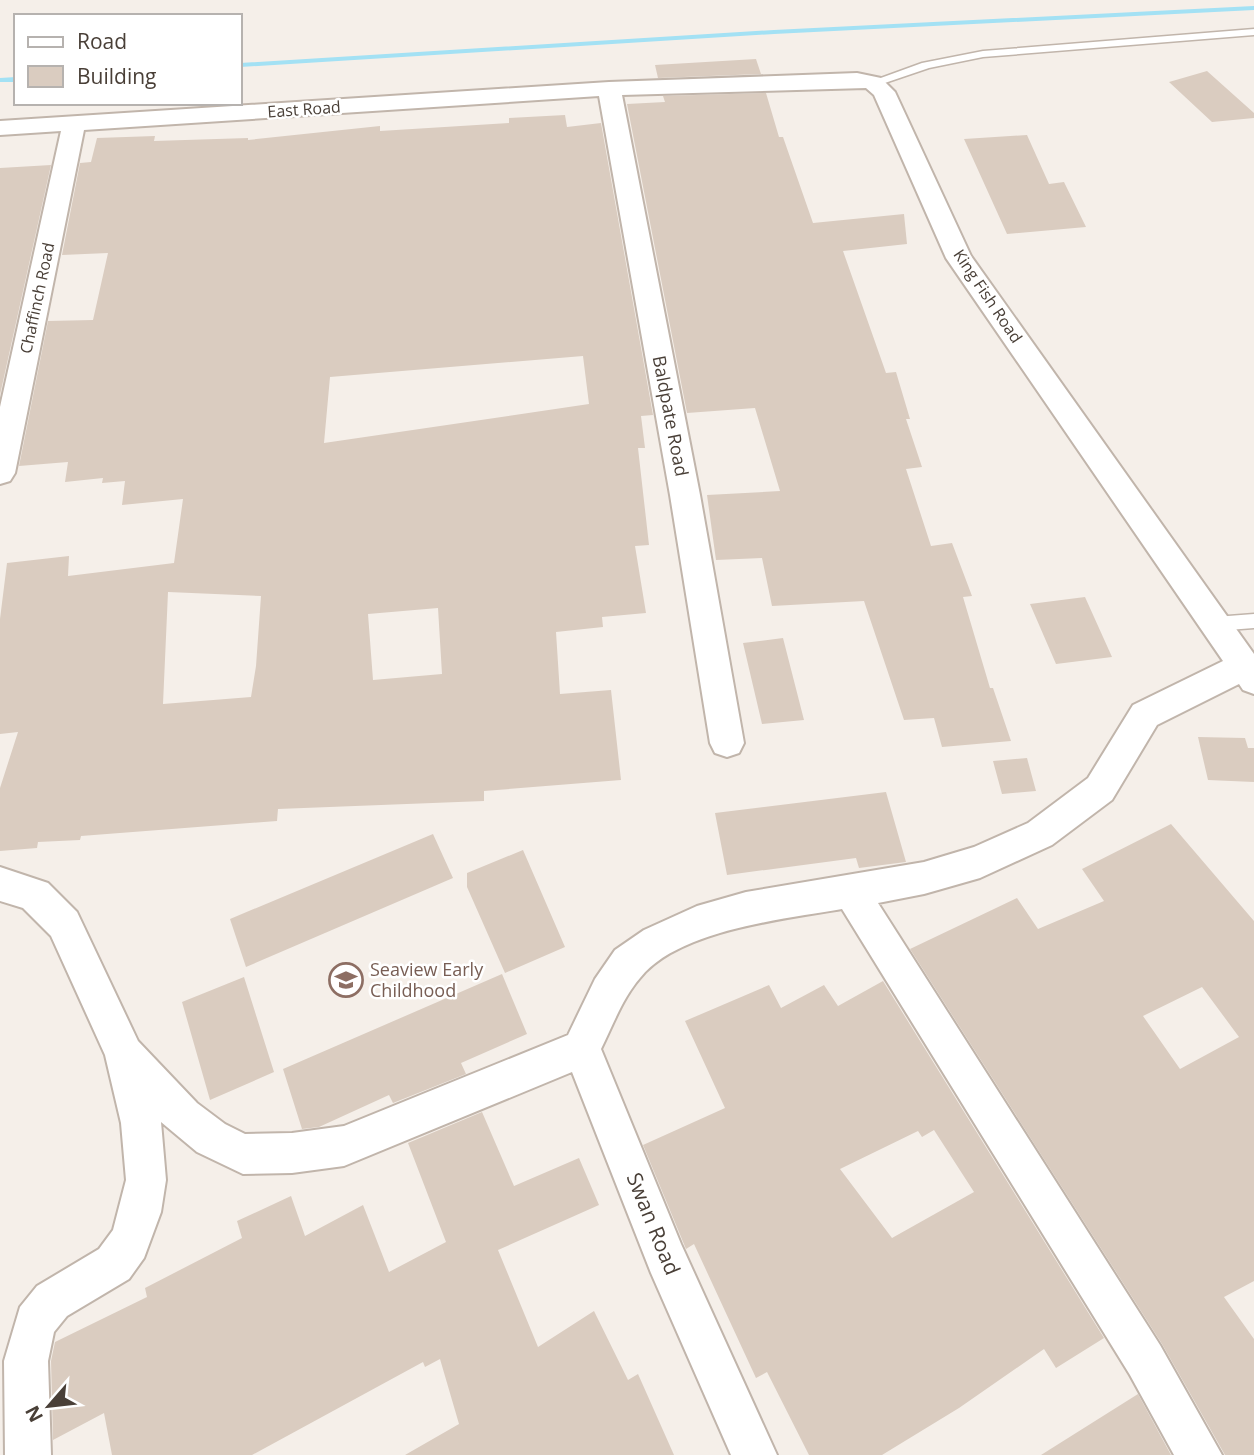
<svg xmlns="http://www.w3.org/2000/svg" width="1254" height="1455" viewBox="0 0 1254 1455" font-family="'Open Sans',sans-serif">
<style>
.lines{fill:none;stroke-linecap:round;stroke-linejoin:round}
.stream{fill:#a3e1f4;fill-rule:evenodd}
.building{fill:#daccc0;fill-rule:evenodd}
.lane-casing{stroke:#c1b5ab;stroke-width:3}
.street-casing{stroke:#c1b5ab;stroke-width:4}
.lane{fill:#fff;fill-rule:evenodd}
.street{fill:#fff;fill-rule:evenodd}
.labels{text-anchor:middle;stroke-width:5;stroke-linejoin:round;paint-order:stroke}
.far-street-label{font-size:16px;fill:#493f37;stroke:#fff}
.street-label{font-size:18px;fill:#493f37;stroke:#fff}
.education-label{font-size:18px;fill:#785e54;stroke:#fff;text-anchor:start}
.near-street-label{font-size:21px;fill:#493f37;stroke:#fff}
</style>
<rect width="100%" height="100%" fill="#f5efe9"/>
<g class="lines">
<path class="stream" d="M1254,6V10L774,34L240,67V63L774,30Z
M16,77V82H0V78Z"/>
</g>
<path class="building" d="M756,59L761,74L658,78L655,65Z
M1207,71L1254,113V118L1212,122L1169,82Z
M766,93L779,137H783L813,223L904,214L907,244L843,251L886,373L896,372L910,419H906L922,467L906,469L931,546L952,543L972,596L963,597L990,688H993L1011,741L942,747L934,718L904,720L864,601L772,606L762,558L716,560L707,495L780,491L755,408L687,413L627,104L665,102L663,96Z
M565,115L567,127L601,123L653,415L641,416L645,448H638L649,545L635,546L646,613L602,617L603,627L556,632L560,694L611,690L621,780L484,791V801L278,809L277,821L81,836L80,840L38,842L37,848L0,851V788L18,732L0,734V619L7,563L69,556L68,576L174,563L183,499L122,505L125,481L102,483L103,478L65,482L68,462L19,466L48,321L93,320L108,253L62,255L80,163L91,162L97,138L155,136L154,141L248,138V140L380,126V131L509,123V118ZM583,356L589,404L324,443L330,377ZM168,592L261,596L256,666L251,697L163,704ZM438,608L442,674L373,680L368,614Z
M1027,135L1049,184L1064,182L1086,227L1007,234L964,139Z
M51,165L0,395V168Z
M1085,597L1112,657L1056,664L1030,604Z
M783,638L804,720L762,724L743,643Z
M1198,737L1245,738L1248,748H1254V782L1208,780Z
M1027,758L1036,791L1002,794L993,761Z
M886,792L906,862L859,868L856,858L727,875L715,813Z
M1171,824L1254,921V1281L1224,1297L1254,1339V1455H1225L1162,1344L910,949L1017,898L1038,929L1104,901L1082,869ZM1202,987L1239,1037L1180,1069L1143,1016Z
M433,834L453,878L246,967L230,919Z
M523,850L565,947L505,973L467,887V873Z
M502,974L527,1034L461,1063L466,1074L393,1103L389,1095L319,1127L302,1129L283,1069Z
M244,977L274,1072L210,1100L182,1002Z
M883,981L1104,1338L1056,1368L1044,1349L959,1408L882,1455H809L767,1372L756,1378L694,1244L686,1249L643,1145L725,1108L685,1021L769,985L781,1008L824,985L838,1006ZM934,1130L974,1192L892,1238L840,1169L918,1131L922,1137Z
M482,1112L514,1186L579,1158L599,1205L498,1250L538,1347L594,1311L628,1380L638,1374L674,1455H405L459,1424L440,1359L425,1367L423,1362L252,1455H112L104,1413L53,1440L51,1361L55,1342L147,1297L145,1288L242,1238L237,1221L291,1196L305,1236L363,1205L389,1272L446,1242L408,1143Z
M1138,1394L1171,1455H1041Z"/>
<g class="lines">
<g class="lane-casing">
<path id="lane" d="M1254,29V35L983,57L929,68L873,87L867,83L922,63L983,51Z
M1254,614V628L1215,631L1209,629L1207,624L1209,619L1215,617Z"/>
</g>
<g class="street-casing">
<path id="street" d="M857,73L881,78L895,92L971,256L1254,654V694L1243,690L1239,684L1157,725L1112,800L1052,845L980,878L924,894L878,903L1160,1345L1222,1455H1174L1130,1375L842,909C784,919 678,930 640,978C622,999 613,1025 601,1049L681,1244L777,1455H731L651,1273L572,1072L344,1166L292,1173L243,1174L197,1152L161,1122L166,1180L161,1212L144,1258L129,1279L67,1316L54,1332L48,1361L51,1455H5L4,1361L20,1307L37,1286L99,1249L113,1230L126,1180L121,1123L105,1055L51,936L23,908L0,901V867L48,883L77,912L138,1041L197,1103L225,1124L245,1134L292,1133L344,1126L568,1035L595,979L615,950L644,930L697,906L746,892L924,862L974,847L1028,823L1088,778L1133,705L1223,661L946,258L874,95L866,88L622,95L700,495L744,743L739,753L727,757L715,753L710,743L670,495L599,96L84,130L15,473L10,481L0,484V407L61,131L0,135V121L609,82Z"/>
</g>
<use href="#lane" class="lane"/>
<use href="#street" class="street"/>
</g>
<defs>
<g id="school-ring" transform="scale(1.75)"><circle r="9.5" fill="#fff" stroke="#8d6e63" stroke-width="1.5"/><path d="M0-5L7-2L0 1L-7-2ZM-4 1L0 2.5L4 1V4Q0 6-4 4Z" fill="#8d6e63"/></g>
</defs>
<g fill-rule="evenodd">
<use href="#school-ring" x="346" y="980"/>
</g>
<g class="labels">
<g class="far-street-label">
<text transform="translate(304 109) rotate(-4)" y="6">East Road</text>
<text transform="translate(988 296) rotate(56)" y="6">King Fish Road</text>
<text transform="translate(37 298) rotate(-78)" y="6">Chaffinch Road</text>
</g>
<g class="street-label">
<text transform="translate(670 416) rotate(79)" y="6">Baldpate Road</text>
</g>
<g class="education-label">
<text x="370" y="976">Seaview Early<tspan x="370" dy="21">Childhood</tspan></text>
</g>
<g class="near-street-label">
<text transform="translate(653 1224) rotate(68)" y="7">Swan Road</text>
</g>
</g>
<rect x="14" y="14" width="228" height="91" fill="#ffffff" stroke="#b6b2af" stroke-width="2"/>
<rect x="28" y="37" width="35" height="10" fill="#ffffff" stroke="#b6b2af" stroke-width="2"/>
<text x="77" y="49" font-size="21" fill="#493f37">Road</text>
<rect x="28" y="66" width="35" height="21" fill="#daccc0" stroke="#b6b2af" stroke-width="2"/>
<text x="77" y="84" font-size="21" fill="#493f37">Building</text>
<g transform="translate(49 1406) rotate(242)" stroke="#ffffff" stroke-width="5" paint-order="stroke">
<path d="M0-5L12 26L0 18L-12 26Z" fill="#493f37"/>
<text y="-10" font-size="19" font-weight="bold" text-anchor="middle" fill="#493f37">N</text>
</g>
</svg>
